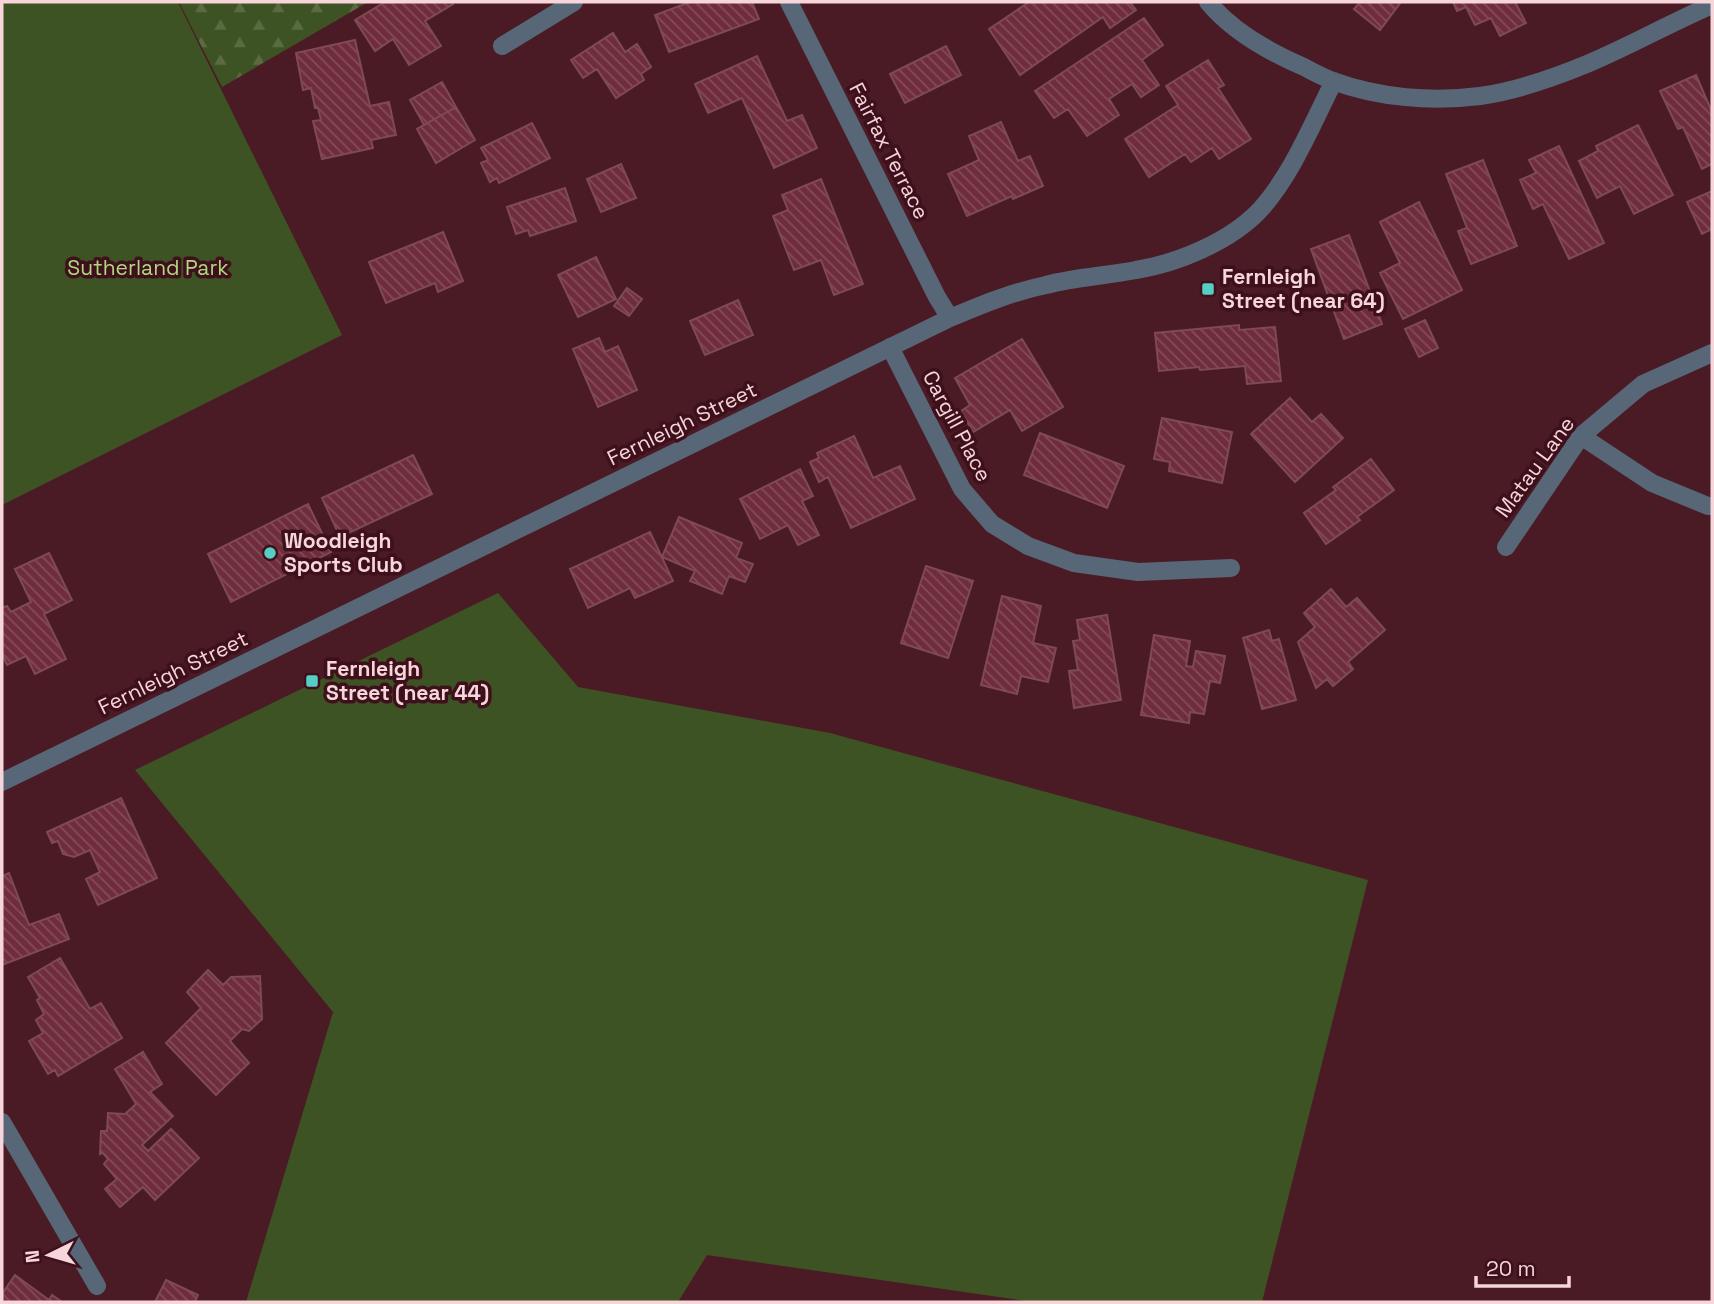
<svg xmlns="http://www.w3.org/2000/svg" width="1714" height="1304" viewBox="0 0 1714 1304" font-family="'Space Grotesk',sans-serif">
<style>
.green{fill:#3e5323}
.forest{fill:url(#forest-firs)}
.building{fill:url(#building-back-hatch);stroke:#7e4a53;stroke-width:2}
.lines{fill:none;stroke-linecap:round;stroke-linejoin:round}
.street{stroke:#576777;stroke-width:18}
.poi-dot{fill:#55cec5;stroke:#3e101c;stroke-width:2.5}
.labels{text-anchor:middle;stroke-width:7;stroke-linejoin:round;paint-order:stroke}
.street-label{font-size:21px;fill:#f6d6da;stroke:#3e101c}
.park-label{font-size:21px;fill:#afd87f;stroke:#3e101c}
.poi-label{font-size:21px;font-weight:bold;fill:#f6d6da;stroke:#3e101c;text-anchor:start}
</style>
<defs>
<pattern id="forest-firs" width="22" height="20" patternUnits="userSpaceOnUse" patternTransform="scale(1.75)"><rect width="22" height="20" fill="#3e5323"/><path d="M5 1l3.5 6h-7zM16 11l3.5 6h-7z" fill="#5a6b42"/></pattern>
<pattern id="building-back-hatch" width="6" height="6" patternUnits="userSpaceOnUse" patternTransform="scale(1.75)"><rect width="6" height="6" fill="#6f2d3c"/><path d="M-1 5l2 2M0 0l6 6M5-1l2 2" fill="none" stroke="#844b58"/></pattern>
</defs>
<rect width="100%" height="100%" fill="#4a1b25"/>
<path class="green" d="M2,2H178L342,335L2,505Z
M498,593L578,687L830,733L1368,880L1262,1302H1033L707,1255L678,1302H246L333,1012L135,770Z"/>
<path class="forest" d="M179,2H368L222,87Z"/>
<path class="building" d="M385,2H452L453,4L425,21L441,46L409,65L393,39L375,51L355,20Z
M690,2H752L759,19L669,52L655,15Z
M1029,2H1130L1136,10L1110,28L1103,17L1020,75L989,29Z
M1360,2H1401L1380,30L1354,9Z
M1453,2H1515L1526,23L1500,36L1491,18L1475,25L1466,7L1457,11Z
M1144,18L1163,45L1142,60L1159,85L1141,97L1132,84L1109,99L1119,115L1087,136L1068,109L1054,118L1035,91Z
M613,33L625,52L637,44L651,67L641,74L644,80L616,98L597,69L583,78L571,60Z
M355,40L370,106L389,102L396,135L371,140L373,148L322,159L313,121L321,120L318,108H315L311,88L303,90L296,53Z
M946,46L961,75L905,103L890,74Z
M757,56L787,121L802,115L817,148L774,168L742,98L708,113L695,84Z
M1208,60L1224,85L1218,88L1251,139L1219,159L1212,148L1191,162L1185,154L1149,177L1125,139L1178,105L1166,86Z
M1696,75L1712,112V164L1702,169L1683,127L1678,129L1660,91Z
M442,82L456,107L424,125L410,100Z
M456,107L475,140L436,163L417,129Z
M1001,122L1018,161L1030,156L1043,186L1013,199L1012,196L967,216L948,174L979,160L969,136Z
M532,123L550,158L499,183L497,178L490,182L481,163L488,160L481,148Z
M1638,125L1673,195L1634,214L1620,186L1597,198L1579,161L1598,151L1596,146Z
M1559,146L1604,243L1569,259L1543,204L1533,209L1520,180L1536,173L1529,160Z
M1483,160L1517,246L1471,264L1458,231L1467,228L1446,174Z
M621,164L636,198L601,212L587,179Z
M821,179L863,284L834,295L821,260L794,270L773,216L788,210L782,195Z
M565,188L576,221L530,236L528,230L516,234L507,207Z
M1712,191V229L1702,234L1687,202Z
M1419,202L1462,290L1403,319L1380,273L1400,263L1380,222Z
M443,232L463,281L438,292L435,283L386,303L369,262Z
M1349,235L1382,324L1344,339L1311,249Z
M596,257L616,299L578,317L558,275Z
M627,288L642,299L629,316L614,306Z
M738,300L753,335L705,355L690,321Z
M1425,320L1438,348L1419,357L1405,329Z
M1239,325V330L1275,327L1281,381L1247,384L1245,366L1200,370L1199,367L1159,371L1155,333Z
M599,338L605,352L618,346L637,390L598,407L573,349Z
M1022,339L1063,407L1022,431L1010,410L973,432L961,411L970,405L955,378Z
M1290,398L1312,422L1321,414L1343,438L1295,482L1251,434Z
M1162,418L1232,432L1222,483L1169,471L1170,462L1154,459Z
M1040,433L1124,466L1107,508L1024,475Z
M854,436L873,478L900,466L915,499L851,528L828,477L819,482L810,462L819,458L817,453Z
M413,455L432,494L340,537L322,498Z
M1371,459L1394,490L1357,517L1360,520L1326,544L1304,513L1336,490L1333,487Z
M800,469L813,496L802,501L819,535L798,545L788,525L760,539L740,499Z
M308,504L331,552L231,602L208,554Z
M679,517L742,543L736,558L753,564L745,582L729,576L722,594L690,581L695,571L662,557Z
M650,532L673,581L635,598L630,588L588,608L570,569Z
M49,553L72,600L44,614L66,659L35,674L26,656L7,665L2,654V608L7,606L11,612L31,602L15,569Z
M926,566L973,581L948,658L901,643Z
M1331,589L1346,607L1357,598L1385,630L1348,662L1353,669L1333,686L1327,679L1316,688L1298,642L1315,627L1304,613Z
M1002,596L1041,606L1033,643L1056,648L1048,682L1021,676L1017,694L981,685Z
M1107,615L1121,700L1074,708L1069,671L1078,670L1073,641L1080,640L1077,620Z
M1269,630L1272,641L1279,639L1296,700L1262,709L1243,638Z
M1154,635L1190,641L1186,666L1193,667L1196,651L1225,656L1220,683L1210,681L1204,714L1190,712L1189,723L1141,715Z
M121,798L157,878L98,905L86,879L100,872L90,850L74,857L63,854L58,841L52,843L47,832Z
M9,873L29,925L59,914L69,939L2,965V876Z
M60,958L90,1009L101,1003L122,1038L58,1076L55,1070L48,1074L29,1041L43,1033L36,1020L44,1014L37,1000L40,998L28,977Z
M208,970L223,985L231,977L260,976L262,1019L249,1031L242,1029L230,1041L249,1063L216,1095L166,1043L201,1008L187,992Z
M143,1052L162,1084L150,1092L173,1116L142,1145L148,1151L171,1129L199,1158L155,1200L143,1187L120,1207L105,1189L117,1179L104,1164L108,1159L103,1153L100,1154L101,1131H107L108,1113L125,1114L136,1104L115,1069Z
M15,1275L49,1300L52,1295L62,1302H2V1294Z
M166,1280L198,1295L195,1302H155Z"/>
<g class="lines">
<path class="street" d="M789,2L937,297L950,318
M1208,2C1232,31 1269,52 1304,67C1313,72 1323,77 1333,81C1379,98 1432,102 1480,96C1516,91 1553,78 1587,64C1630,46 1670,23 1712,5
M502,46L574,2
M890,347L962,489L992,524L1028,546L1074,563L1138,572L1231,568
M1581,436L1652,483L1708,506H1712
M1506,547L1581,436L1643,384L1712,353
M2,782L950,318C981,305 1012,292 1046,285C1075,277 1106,276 1136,270C1178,263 1229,242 1259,211C1292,175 1312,124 1334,81
M2,1122L97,1286"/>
</g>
<g class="poi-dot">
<rect x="1201" y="282" width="14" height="14" rx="3.5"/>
<circle cx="270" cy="553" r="7"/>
<rect x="305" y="674" width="14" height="14" rx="3.5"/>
</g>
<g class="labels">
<g class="street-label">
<text transform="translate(889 151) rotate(63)" y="7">Fairfax Terrace</text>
<text transform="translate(682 424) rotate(-26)" y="7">Fernleigh Street</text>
<text transform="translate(957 426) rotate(62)" y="7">Cargill Place</text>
<text transform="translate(1535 467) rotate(-54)" y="7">Matau Lane</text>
<text transform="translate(173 673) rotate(-26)" y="7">Fernleigh Street</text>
</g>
<g class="park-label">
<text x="148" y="275">Sutherland Park</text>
</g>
<g class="poi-label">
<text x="1222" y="284">Fernleigh<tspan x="1222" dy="24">Street (near 64)</tspan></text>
<text x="284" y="548">Woodleigh<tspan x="284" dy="24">Sports Club</tspan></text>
<text x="326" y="676">Fernleigh<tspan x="326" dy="24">Street (near 44)</tspan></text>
</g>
</g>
<rect width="1714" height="1304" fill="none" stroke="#f6d6da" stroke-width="7"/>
<g transform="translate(49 1255) rotate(265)" stroke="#3e101c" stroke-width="5" paint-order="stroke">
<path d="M0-5L12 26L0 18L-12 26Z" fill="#f6d6da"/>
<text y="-10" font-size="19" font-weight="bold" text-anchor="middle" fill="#f6d6da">N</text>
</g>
<path d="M1476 1276v10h93v-10" fill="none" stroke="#f6d6da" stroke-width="3.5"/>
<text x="1486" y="1276" font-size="21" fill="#f6d6da" stroke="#3e101c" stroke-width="5" paint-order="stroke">20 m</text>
</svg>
